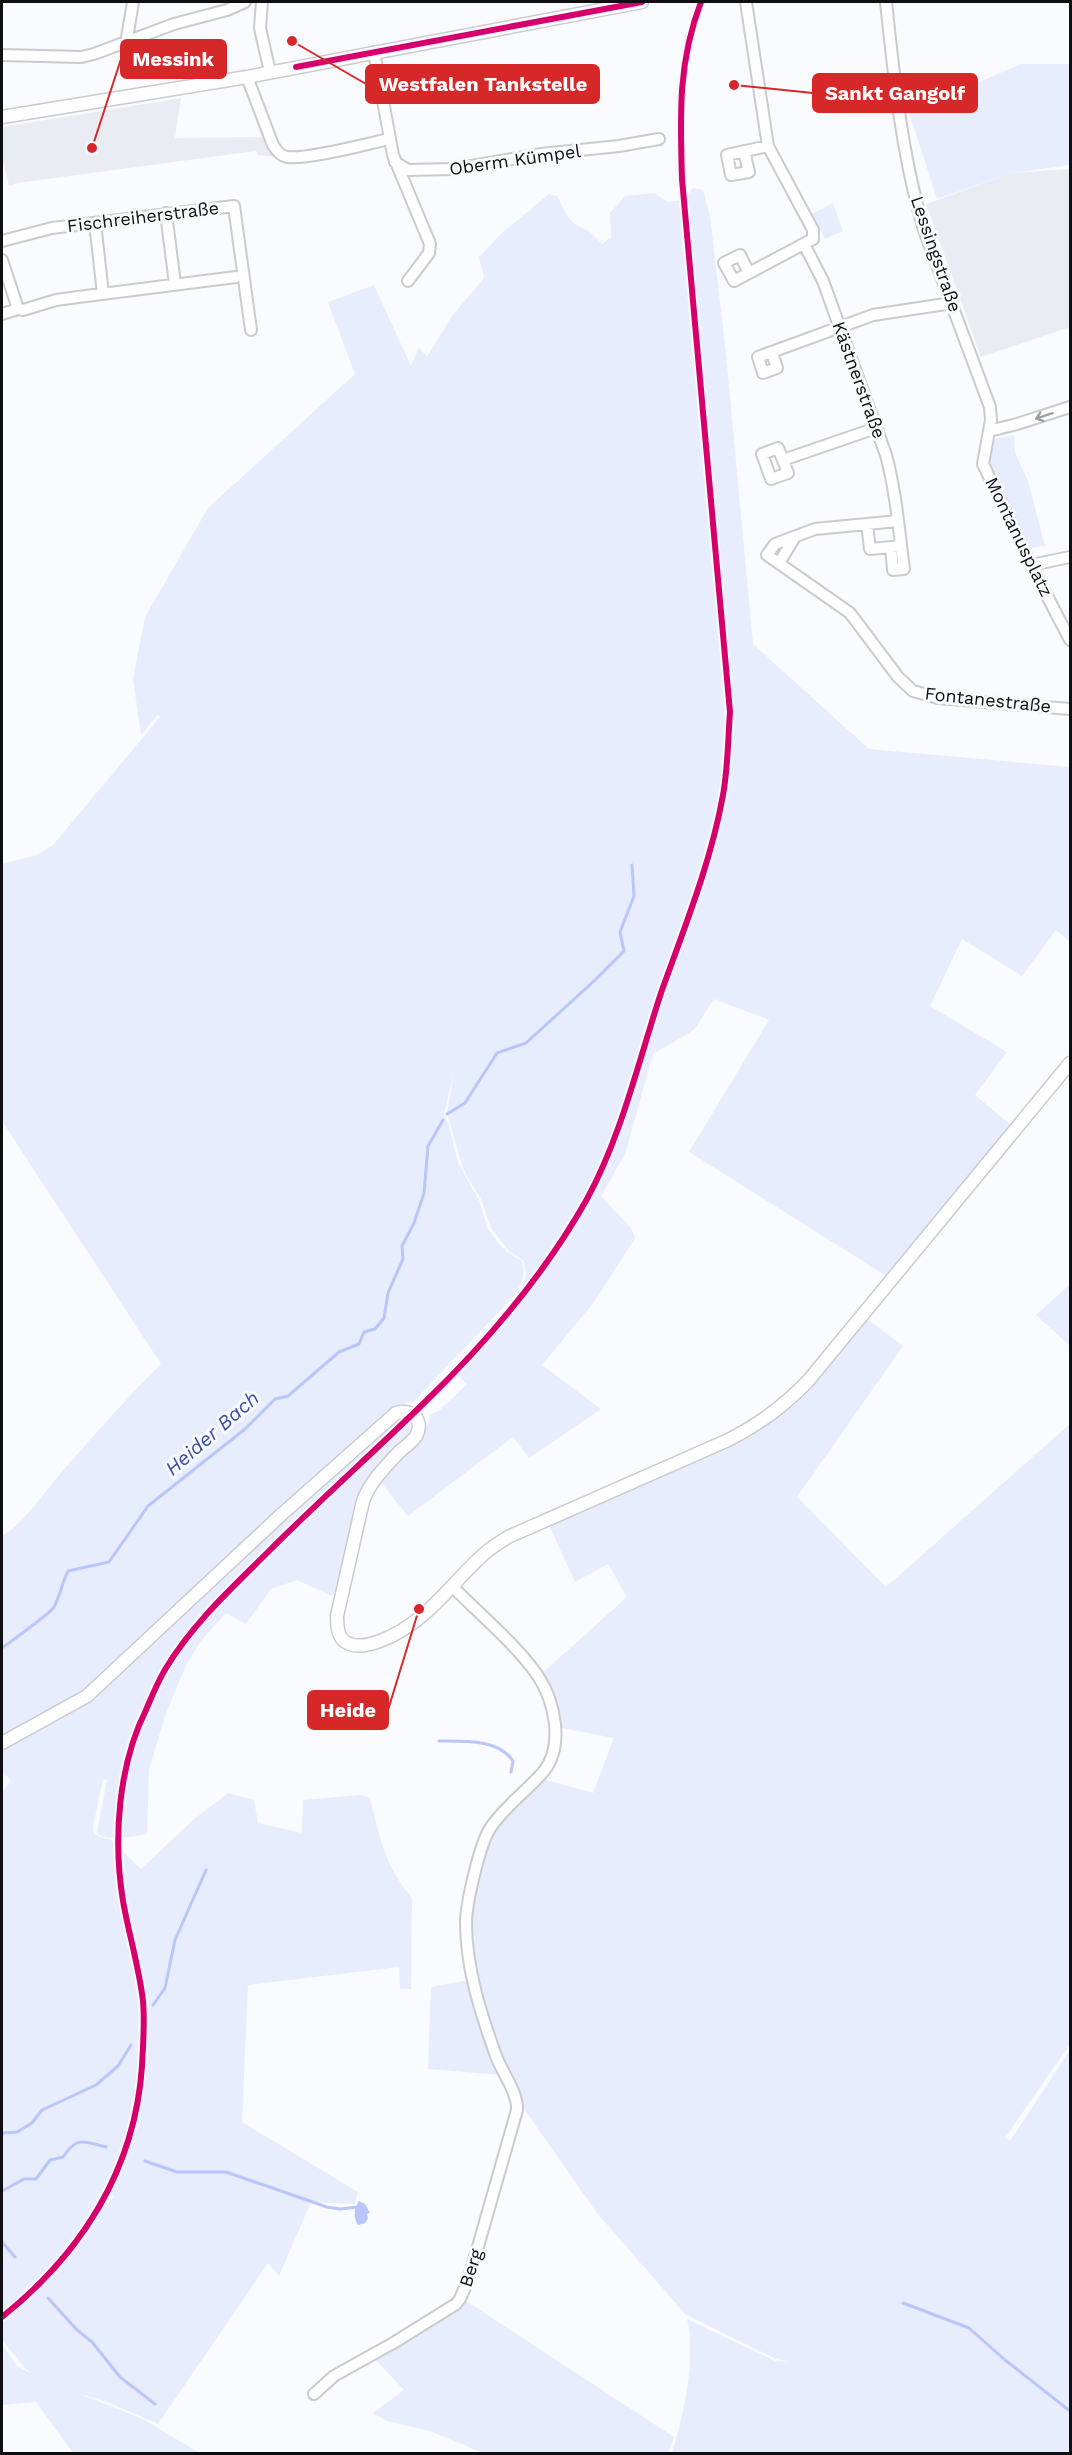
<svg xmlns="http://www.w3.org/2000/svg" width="1072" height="2455" viewBox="0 0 1072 2455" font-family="'Work Sans',sans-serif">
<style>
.built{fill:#eaecf4}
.green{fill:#e8edfd;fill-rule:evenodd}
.water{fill:#bac6fb}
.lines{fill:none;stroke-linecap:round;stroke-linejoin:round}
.stream{stroke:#bac6fb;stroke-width:3}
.minor-casing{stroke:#cacbcd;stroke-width:14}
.major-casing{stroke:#cacbcd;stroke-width:15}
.minor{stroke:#fefeff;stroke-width:10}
.major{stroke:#fefeff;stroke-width:12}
.cycleway-casing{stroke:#f9faff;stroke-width:10}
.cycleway{stroke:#d6006c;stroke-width:6}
.oneway{stroke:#9e9ea0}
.labels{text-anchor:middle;stroke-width:6;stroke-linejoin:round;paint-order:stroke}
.street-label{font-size:18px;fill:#0f0f11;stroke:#f9faff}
.water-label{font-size:20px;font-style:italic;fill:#3f4da3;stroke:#f9faff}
.leader{fill:none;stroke:#d62828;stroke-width:2}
.callout-dot{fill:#d62828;stroke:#f9faff;stroke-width:2}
.callout{fill:#d62828;stroke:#d62828;stroke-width:2}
.callout-label{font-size:20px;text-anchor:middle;font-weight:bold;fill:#fff}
</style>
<rect width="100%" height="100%" fill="#fafbfe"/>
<path class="built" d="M181,98L175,138L266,137L280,157L258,155L256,151L17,183L9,186L2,156V127Z
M1070,169V327L981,357L926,204L1012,173Z"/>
<path class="green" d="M1021,64H1070V165L1012,173L937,199L903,94L968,87Z
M693,188L703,190L710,216L726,354L753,644L869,749L1070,767V942L1056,930L1022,976L962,939L930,1006L1007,1052L975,1095L1012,1126L888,1277L689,1152L769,1020L714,999L694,1030L653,1054L625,1154L601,1196L631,1228L635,1238L594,1302L542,1365L601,1409L529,1458L513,1437L408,1516L379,1480C394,1466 431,1436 429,1415L439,1411L467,1384L457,1375L497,1332L547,1266L590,1199H587V1196L520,1293L526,1275L524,1261L508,1250L491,1228L481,1199L466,1175L461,1162L447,1113L454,1073L444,1114L449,1125L458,1163L479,1200L488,1229L497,1241L506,1251L522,1261C526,1275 521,1286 513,1297L414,1401L394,1406L133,1654L398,1419L406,1418L409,1420L411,1430L407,1436L375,1472L339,1586L332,1596L297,1580L271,1589L246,1624L226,1613L201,1641L187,1663L165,1716L149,1769L147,1834C133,1836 109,1842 97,1833L107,1780L103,1779L93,1827L94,1834L102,1838L110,1839L141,1869L193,1820L228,1793L254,1800L258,1823L302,1833L303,1800L360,1795L370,1798C380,1838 385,1866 412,1898L411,1989H400L399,1967L248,1985L242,2122L358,2192L355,2204L311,2202L279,2276L268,2263L158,2424L110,2403L77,2393L143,2419L198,2452L197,2453H73L36,2402L2,2405V2345L17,2366L32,2374L21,2364L2,2339V2320L15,2309L13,2307L2,2315V1792L11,1780L7,1776L2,1775V1536C23,1524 39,1499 55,1480C89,1440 124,1401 161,1364L2,1121V864L37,855L53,845L160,717L158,714L141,735L133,679L145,617L208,508L355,374L328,302L374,285L411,366L419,347L427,357L452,316L484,278L479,257L502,233L549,194L557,196L568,217L576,225L590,232L602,244L611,237L610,213L625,196L655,193L667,202L685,200ZM105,2194L114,2196L67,2258L66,2253Z
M833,203L843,231L825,239L812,214Z
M1014,435L1015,453L1028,481L1045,546L1028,548L990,467L989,454L994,439Z
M1070,1284V1346L1036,1315Z
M866,1318L903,1346L797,1497L886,1587L1070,1424V2044L1005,2138L1010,2141L1070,2050V2453H672C683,2418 697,2355 687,2319L775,2361L790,2362L776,2359L685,2314L597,2213L522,2106L505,2073L476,1979L468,1929L486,1842L507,1809L540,1778L593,1793L614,1738L557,1727L539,1676L627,1597L608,1564L575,1582L548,1523L739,1439Z
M469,1980L501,2075L428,2069L431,1987Z
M463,2299L674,2437L668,2453H483L430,2431L387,2421L373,2413L404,2390L374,2358Z"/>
<path class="water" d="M359,2201L365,2204L370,2213L367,2214L368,2218L365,2223L358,2225C353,2218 354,2208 359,2201Z"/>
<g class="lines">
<path class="stream" d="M447,1114L465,1103L497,1053L526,1043L594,981L624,951L620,932L634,896L632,865
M2,1648C10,1642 51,1613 54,1607C60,1596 62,1583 68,1571L109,1562L148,1506L245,1429L275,1399L288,1396L339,1352L359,1344L364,1332L375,1329L384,1318L388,1293L403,1259L402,1246L414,1223L424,1193L428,1146L443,1120
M439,1741C463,1741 499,1739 513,1761L511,1772
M153,2005L165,1988L175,1940L206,1870
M2,2135L3,2133L17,2132L32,2123L42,2110L96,2085L118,2066L131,2045
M145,2161L177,2172H226L327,2207L340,2209L358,2207
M2,2191L24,2179H36L50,2160L63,2157C78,2135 83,2142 106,2147
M2,2242L15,2257
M48,2298L77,2330L92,2342L120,2377L155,2404
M903,2303L969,2328L1005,2360L1070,2411"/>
<g class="minor-casing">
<path id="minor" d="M262,2L260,28L270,72
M746,2L768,146L813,230V239L749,273L740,255L724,263L734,281L749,273
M886,2C894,78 902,156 924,230L990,407L991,420L983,464L1031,565L1070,640
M126,44L133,2
M374,52L393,155L430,244L429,253L408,281
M2,55L81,57L94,54L174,24L227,10L245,2
M247,77L273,145C276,150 280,156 287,157C307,160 366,144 389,139
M744,151L749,172L731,175L727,155L768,146
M395,162L408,170L454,169L541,154L619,146L659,139
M166,213L175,284
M95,223L103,294
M2,241L52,228L234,206L251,330
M804,244L823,281L886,455C896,492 899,531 904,569L893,570L891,547L901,546
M2,260L18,309L2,314
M18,309L23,310L56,300L78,297L236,277
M772,353L777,368L763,373L758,357L873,315L952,303
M989,431L1017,424L1070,407
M783,460L788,473L771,479L762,454L778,448L783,460L876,428
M898,521L815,529L775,544L767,555L850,613L898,677L913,691L938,698L1070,709
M867,524L870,549L891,547
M779,563L795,537
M1031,565L1070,557
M314,2394L334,2376L395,2342L456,2304L460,2299L469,2278L517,2110C518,2093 502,2072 496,2056C481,2014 466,1968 466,1923C466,1904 480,1842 491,1827C506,1805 527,1791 544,1771C564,1745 555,1702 538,1676C516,1644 480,1615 453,1587"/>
</g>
<g class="major-casing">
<path id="major" d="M2,117L247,77L642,2
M2,1743L87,1696L282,1514L396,1413C411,1408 425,1420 416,1436C412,1442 405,1447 399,1452C385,1467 370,1482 363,1501L337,1616C337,1629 338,1642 353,1645C362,1647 372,1644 380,1641C426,1624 450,1584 485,1553C492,1547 500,1542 508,1537L726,1441C757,1426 784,1406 808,1381L1070,1063"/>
</g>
<use href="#minor" class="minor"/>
<use href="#major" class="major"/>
<g class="cycleway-casing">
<path id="cycleway" d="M296,67L642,2
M2,2317C81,2254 135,2170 142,2066C143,2045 145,2023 143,2001C139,1967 129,1935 123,1901C113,1840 118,1766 146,1710C152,1696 158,1681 166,1668C193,1623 233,1587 270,1550C321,1499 374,1452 425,1402C486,1343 545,1274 587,1199C622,1135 639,1059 662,990C685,926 711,862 723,795C728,768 728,739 730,712L682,179C680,115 678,62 701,2"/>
</g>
<use href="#cycleway" class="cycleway"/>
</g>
<defs><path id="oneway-shaft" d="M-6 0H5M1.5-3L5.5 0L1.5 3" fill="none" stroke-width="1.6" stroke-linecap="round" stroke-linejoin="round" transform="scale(1.5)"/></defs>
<use class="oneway" href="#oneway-shaft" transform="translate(1044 416) rotate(162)"/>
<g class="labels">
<g class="street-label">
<text transform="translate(515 160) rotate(-8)" y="6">Oberm Kümpel</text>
<text transform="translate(143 217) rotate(-7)" y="6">Fischreiherstraße</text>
<text transform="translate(936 254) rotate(71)" y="6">Lessingstraße</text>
<text transform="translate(859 380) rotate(70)" y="6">Kästnerstraße</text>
<text transform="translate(1019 537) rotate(64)" y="6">Montanusplatz</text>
<text transform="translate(988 700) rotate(6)" y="6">Fontanestraße</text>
<text transform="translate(471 2268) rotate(-72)" y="6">Berg</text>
</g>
<g class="water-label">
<text transform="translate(212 1433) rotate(-41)" y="7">Heider Bach</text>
</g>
</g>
<path class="leader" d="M92 148L121 59M292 41L366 84M734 85L813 93M419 1609L388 1710"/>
<g class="callout-dot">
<circle cx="92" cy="148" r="6"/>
<circle cx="292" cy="41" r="6"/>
<circle cx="734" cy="85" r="6"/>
<circle cx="419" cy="1609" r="6"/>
</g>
<g class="callout">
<rect x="121" y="40" width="105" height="38" rx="6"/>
<rect x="366" y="65" width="233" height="38" rx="6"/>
<rect x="813" y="74" width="164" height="38" rx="6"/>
<rect x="308" y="1691" width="80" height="38" rx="6"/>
</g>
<g class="callout-label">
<text x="173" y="66">Messink</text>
<text x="483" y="91">Westfalen Tankstelle</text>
<text x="895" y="100">Sankt Gangolf</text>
<text x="348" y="1717">Heide</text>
</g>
<rect width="1072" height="2455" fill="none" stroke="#0f0f11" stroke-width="6"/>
</svg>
